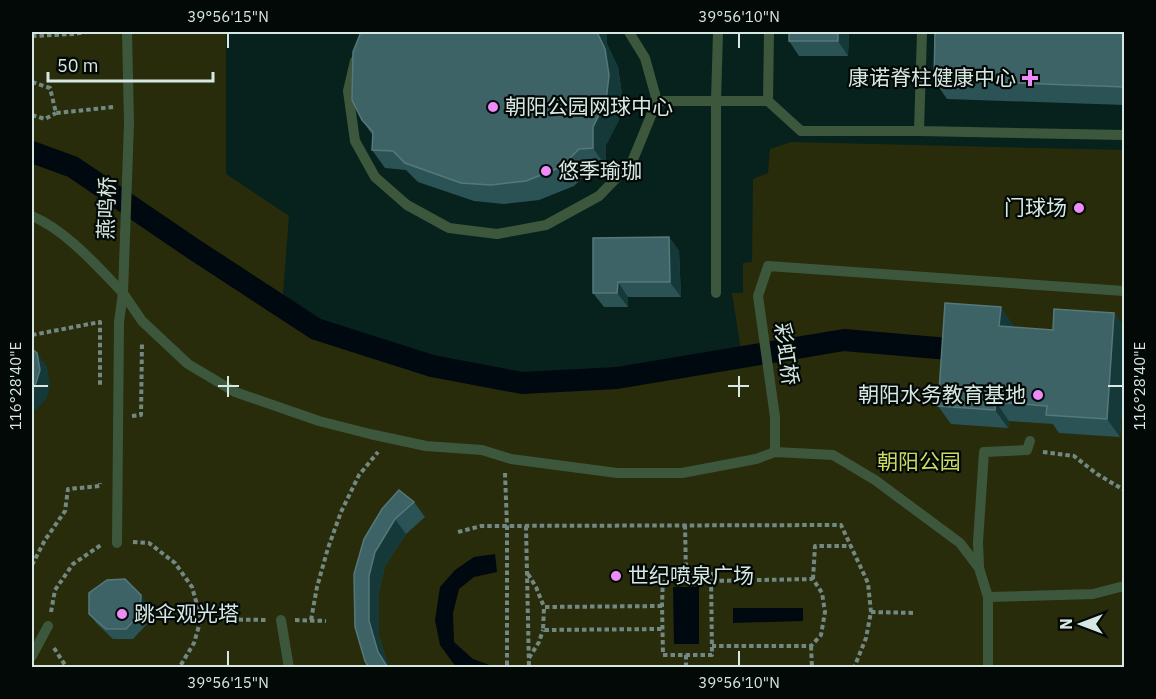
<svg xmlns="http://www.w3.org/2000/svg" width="1156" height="699" viewBox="0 0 1156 699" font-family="'IBM Plex Sans','Noto Sans SC',sans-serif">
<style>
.green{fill:#282c0a}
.water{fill:#010910}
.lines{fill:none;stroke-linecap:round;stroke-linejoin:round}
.canal{stroke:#010910;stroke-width:22}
.path{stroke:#738883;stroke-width:4;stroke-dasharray:4.5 3;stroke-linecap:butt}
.service{stroke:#3d573d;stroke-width:10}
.wall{fill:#2b5356}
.shaded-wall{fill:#153939}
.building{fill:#3d6366;stroke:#567879;stroke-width:1.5}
.ticks{fill:none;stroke:#d7e7e2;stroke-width:2}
.poi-dot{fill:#ed8cf9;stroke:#020907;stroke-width:2}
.labels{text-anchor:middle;stroke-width:4.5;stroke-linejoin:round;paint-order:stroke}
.poi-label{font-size:21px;fill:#d7e7e2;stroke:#020907;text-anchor:start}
.street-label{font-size:21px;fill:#d7e7e2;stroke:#020907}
.park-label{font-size:21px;fill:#ccda5f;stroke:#020907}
.neatline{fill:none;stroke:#d7e7e2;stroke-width:2}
.ticks-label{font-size:15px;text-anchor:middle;fill:#d7e7e2}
</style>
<rect width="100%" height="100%" fill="#07221c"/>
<path class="green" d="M32,32H226V174L289,216L282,307L316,329L432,366L522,383L617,378L742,357L732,293H743V263L752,262L753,179L768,173L770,149L791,142L1124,150V667H32Z"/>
<path class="water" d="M495,554L497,572L474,577L459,589L453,613L454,642L473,659L495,667H456L440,645L435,620L440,587L455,570L474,557Z
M673,587H699V644H674Z
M733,608H803V621L733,623Z"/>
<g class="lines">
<path class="canal" d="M32,152L73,167L195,250L316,329L432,366L522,383L617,378L844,340L972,351"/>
<path class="path" d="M32,36L73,34L87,32
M32,82L50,88L56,113L114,107
M32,115L45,119L56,113
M32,335L100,322V385
M132,416L141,415L142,342
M1043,452L1074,456L1097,474L1124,490
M505,473L507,526V668
M685,525L686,574
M526,526L529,668
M458,532L481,526L841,525L868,583L871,612L866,638L854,668
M133,542L149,543L175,563L192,587L201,619L194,643L179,668
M32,565L45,540L65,511L68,489L100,486V483
M711,572L712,655H663L662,606L663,575Z
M528,574L536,587L544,607
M813,579L815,546H851
M712,581L813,579L822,593L825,612L821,635L811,646H712
M662,606L544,607L543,630L662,629
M51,612L55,590L73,564L101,545
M871,612L915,613
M201,619L267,620
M295,620L326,621
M311,620L317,587L328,548L341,512L359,475L378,452
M811,646L812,668
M54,648L67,668
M686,655V668
M529,658L539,642L543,630"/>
<path class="service" d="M922,32L919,131L1124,135
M355,61L348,91L355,141L375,177L407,205L449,228L497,234L546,225L599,196L632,162L657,101L645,58L629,32
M657,101H768L801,131H919
M768,101L769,32
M32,216C67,231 97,266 123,293
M123,293L129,123L127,32
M716,293V101L718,32
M775,452V417L758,296L768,266L1124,291
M117,543L119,322L123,293L142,321L188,364L235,392L319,421L370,434L426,446L482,450L511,459L617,473H682L756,459L775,452L833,455L875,480L960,543L979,568L988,597L1093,594L1124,586
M979,567L978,542L984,452L1027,450L1030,441
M281,620L289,668
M32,656L48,626
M988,668V597"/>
</g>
<path class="wall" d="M361,32H607V44L618,67L622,94L619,120L606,145V167L592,168L574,186L539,200L504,204L474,201L418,182L406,170L385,168L372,150L373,136L362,120Z
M849,32L848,56H799L789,41Z
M1125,32V105L947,99L934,80Z
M669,237L679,251L681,297H628V307H604L593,293Z
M1114,313L1125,328V369L1120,437L1059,433L1053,424L1009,421L1008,428L951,424L938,406L1014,326V327L1053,330Z
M414,502L425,517L406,534L385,566L379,591V636L389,668H369L364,539Z
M148,605L147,624L133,639H113L97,624L89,614Z"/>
<path class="shaded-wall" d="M597,32H607V44L618,67L622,94L619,120L606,145V167L593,148V127Z
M838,32H849L848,56L838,41Z
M669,237L679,251L681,297L670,282Z
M618,282L628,297V307L617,293Z
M1001,307L1014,326L1012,345L999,326Z
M1114,313L1125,328V369L1120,437L1107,419Z
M37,353L47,367L50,385L47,398L35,411L32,406V389Z
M996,402L1009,421L1008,428L995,410Z
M395,519L406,534L385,566L379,591V636L389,668H388L378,652L369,621V576L375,552Z
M141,595L148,605L147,624L140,614Z"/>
<path class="building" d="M361,32H597L605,49L609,75L606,101L593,127V148L579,149L561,167L526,181L491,185L461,183L405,163L393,151L372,150L373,132L362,120L352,100L353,52Z
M789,32H838V41H789Z
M935,32H1125V87L934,80Z
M669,237L670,282H618L617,293H593V238Z
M945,303L1001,307L999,326L1053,330L1054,309L1114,313L1107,419L1046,415L1047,406L996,402L995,410L938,406Z
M32,349L37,353L40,370L36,383L32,389Z
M399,490L414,502L395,519L375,552L369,576V621L378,652L388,668H369L365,661L355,627L354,574L364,539L382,509Z
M125,579L141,595L140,614L126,629H106L89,614V593L107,580Z"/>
<path class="ticks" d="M228,33V48M739,33V48M228,376V397M739,376V397M33,386H48M218,386H239M728,386H749M1108,386H1123M228,651V666M739,651V666"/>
<g class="poi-dot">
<path d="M1027 69h6v6h6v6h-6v6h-6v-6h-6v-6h6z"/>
<circle cx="493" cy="107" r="6"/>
<circle cx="546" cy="171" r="6"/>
<circle cx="1079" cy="208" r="6"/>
<circle cx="1038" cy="395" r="6"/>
<circle cx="616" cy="576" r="6"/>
<circle cx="122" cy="614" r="6"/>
</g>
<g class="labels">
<g class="poi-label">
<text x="1016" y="85" text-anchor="end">康诺脊柱健康中心</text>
<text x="505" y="114">朝阳公园网球中心</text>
<text x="558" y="178">悠季瑜珈</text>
<text x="1067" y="215" text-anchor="end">门球场</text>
<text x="1026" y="402" text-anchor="end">朝阳水务教育基地</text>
<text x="628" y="583">世纪喷泉广场</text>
<text x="134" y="621">跳伞观光塔</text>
</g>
<g class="street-label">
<text transform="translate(107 208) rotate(-88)" y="7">燕鸣桥</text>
<text transform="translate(786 354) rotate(82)" y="7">彩虹桥</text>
</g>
<g class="park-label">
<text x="919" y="469">朝阳公园</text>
</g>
</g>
<rect width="1156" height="699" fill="none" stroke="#020907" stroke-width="66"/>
<g transform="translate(1081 624) rotate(270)" stroke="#020907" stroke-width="4.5" paint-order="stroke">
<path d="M0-4.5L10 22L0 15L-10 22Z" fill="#d7e7e2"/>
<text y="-9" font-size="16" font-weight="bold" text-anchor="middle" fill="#d7e7e2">N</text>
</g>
<path d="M48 72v9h165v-9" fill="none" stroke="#d7e7e2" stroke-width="3"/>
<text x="57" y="72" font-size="18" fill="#d7e7e2" stroke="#020907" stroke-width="4.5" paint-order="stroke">50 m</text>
<rect x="33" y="33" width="1090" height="633" class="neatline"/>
<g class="ticks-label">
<text x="228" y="22">39°56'15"N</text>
<text x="739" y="22">39°56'10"N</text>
<text transform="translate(1140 386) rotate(-90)" y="5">116°28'40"E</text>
<text transform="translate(16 386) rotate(-90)" y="5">116°28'40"E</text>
<text x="228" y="688">39°56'15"N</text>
<text x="739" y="688">39°56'10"N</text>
</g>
</svg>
